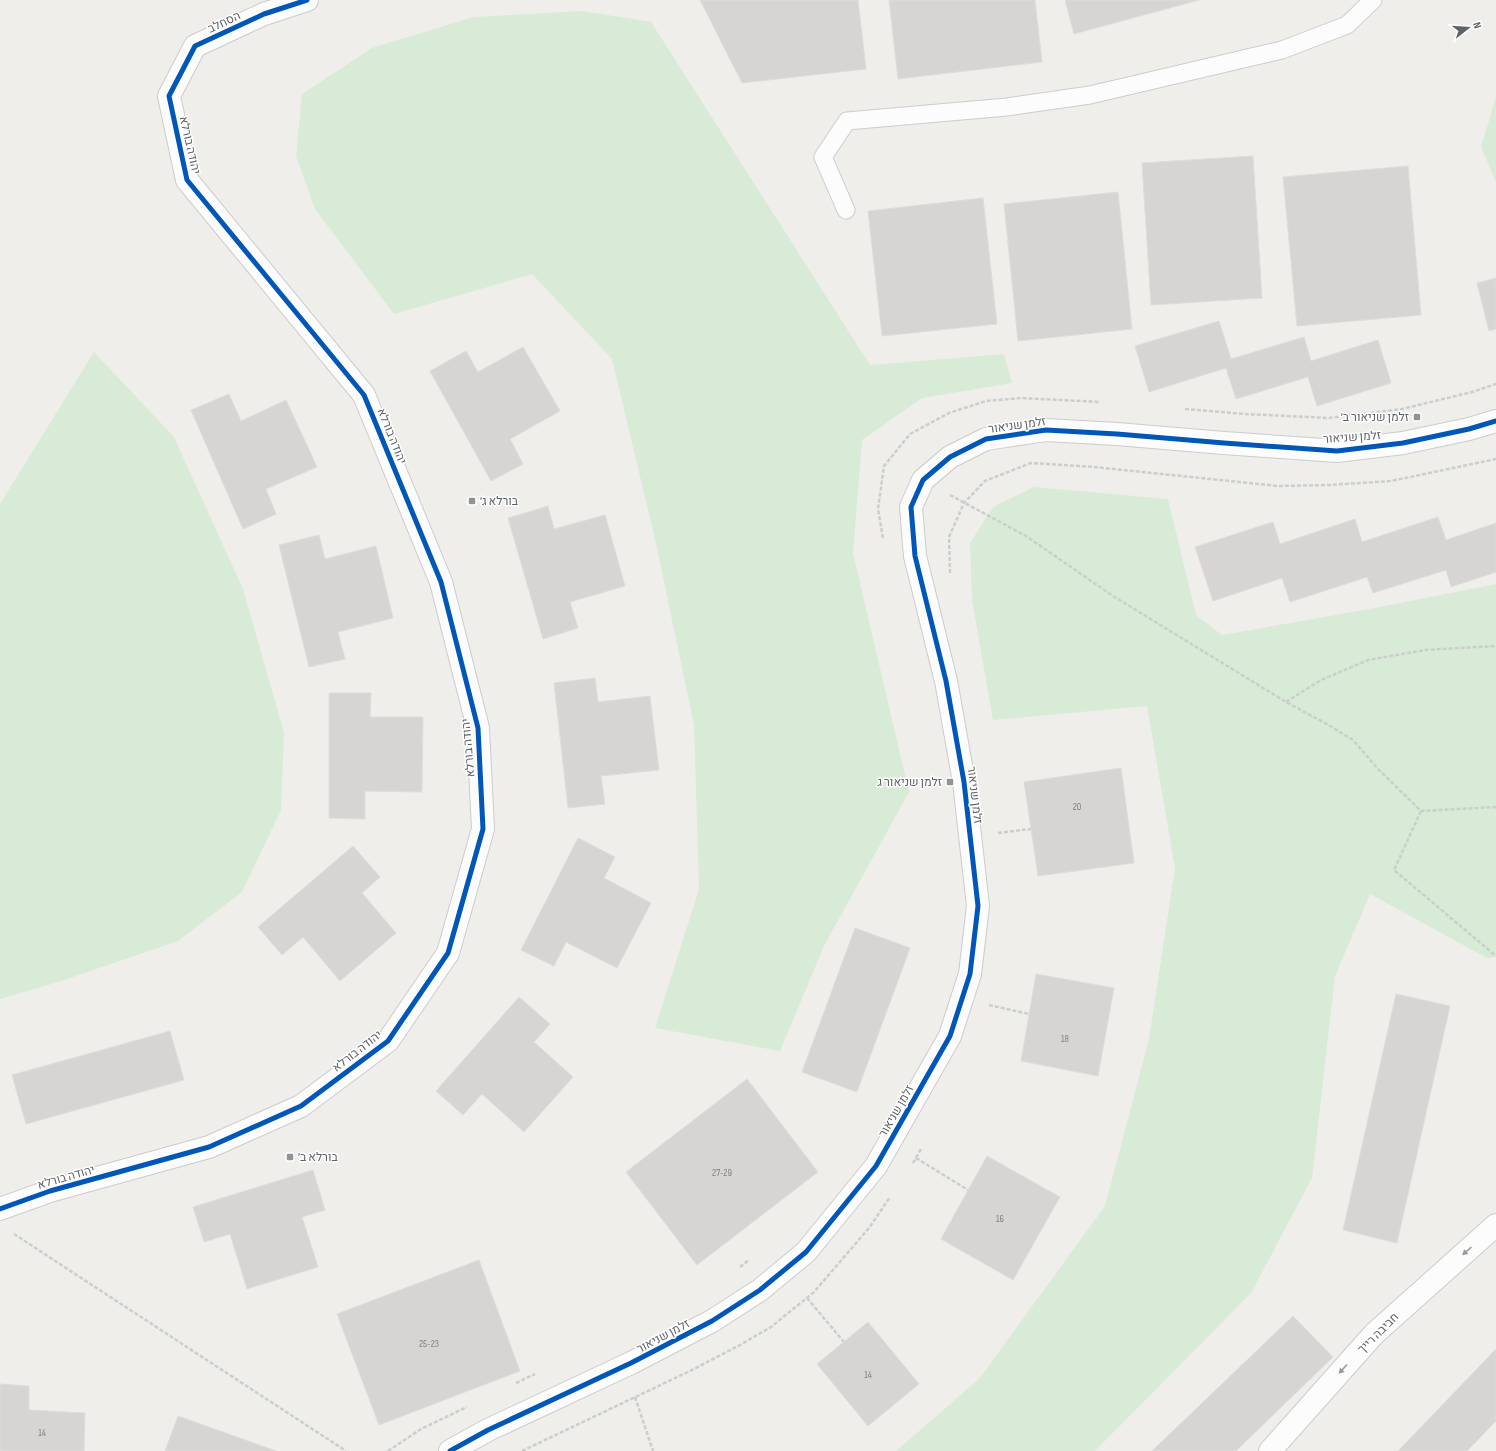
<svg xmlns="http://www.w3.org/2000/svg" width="1496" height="1451" viewBox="0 0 1496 1451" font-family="'Sofia Sans Condensed',Heebo,sans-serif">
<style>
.green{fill:#d8ebd6}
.building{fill:#d6d5d3;stroke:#deddd9}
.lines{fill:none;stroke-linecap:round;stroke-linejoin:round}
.service-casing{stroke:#cbcccc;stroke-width:19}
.minor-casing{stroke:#cbcccc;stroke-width:24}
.path{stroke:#cacfcc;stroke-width:2.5;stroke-dasharray:4 2;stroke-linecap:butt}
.service{stroke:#fdfcfc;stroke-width:17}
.minor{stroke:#fdfcfc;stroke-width:22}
.cycleway-casing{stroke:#fff;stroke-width:8}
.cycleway{stroke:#0057b8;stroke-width:5}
.oneway{fill:#96999c}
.poi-dot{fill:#919496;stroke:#fff;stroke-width:1.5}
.labels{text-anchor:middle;stroke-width:3;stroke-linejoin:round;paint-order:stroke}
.number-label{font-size:10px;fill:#7e8184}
.street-label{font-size:12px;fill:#5f6368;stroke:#fff}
.poi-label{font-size:12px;fill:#5f6368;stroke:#fff;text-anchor:end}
</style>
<rect width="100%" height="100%" fill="#efeeea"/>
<path class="green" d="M582,11L651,22L870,365L1004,354L1012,383L922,398L862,440L853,553L909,792L824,946L780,1051L655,1028L699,889L694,725L655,539L612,359L532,274L394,314L315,209L296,156L302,94L372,48L473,17Z
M1496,97V182L1481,147Z
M94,352L174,437L243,589L284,733L281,810L242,892L178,941L55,983L0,999V504Z
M1034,487L1168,499L1196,615L1222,635L1375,608L1496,584V957L1487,958L1370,894L1335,976L1312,1178L1251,1293L1095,1451H896L979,1379L1105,1206L1149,1039L1175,868L1147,706L993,720L972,600L970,543L993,507Z"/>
<path class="building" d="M700,0H858L866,69L742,83Z
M889,0H1035L1042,62L898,79Z
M1065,0H1199L1074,34Z
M1253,156L1262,298L1151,305L1142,163Z
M1408,166L1421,315L1297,326L1283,177Z
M1118,192L1132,329L1018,341L1004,204Z
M983,198L997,324L882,336L868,211Z
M1496,278V329L1489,331L1477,283Z
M1219,321L1231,359L1304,337L1311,361L1378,340L1391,383L1317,406L1308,377L1236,399L1226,368L1149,392L1135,346Z
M523,347L560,411L510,439L523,464L491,481L430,371L466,351L478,372Z
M229,394L241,421L286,400L317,467L266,489L276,514L243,529L191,410Z
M548,506L554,529L605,515L625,586L570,602L578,628L543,639L508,518Z
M1438,517L1446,540L1496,523V572L1451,587L1446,570L1373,593L1367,577L1290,602L1282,578L1213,601L1195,547L1273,522L1280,544L1355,519L1362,542Z
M319,535L325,559L376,546L393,618L338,632L345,659L309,667L279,545Z
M595,678L598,702L650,696L659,770L601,776L605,804L568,808L554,683Z
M329,693H371L370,717H423L422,792L365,791V819L329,818Z
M1121,768L1134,863L1038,876L1024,782Z
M578,838L615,857L604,878L651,903L617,968L566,942L554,966L521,950Z
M353,846L380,877L362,893L396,933L340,981L303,937L282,955L258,927Z
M855,928L910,948L857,1092L802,1072Z
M1036,974L1114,988L1098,1076L1021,1061Z
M1396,994L1450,1006L1397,1243L1343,1230Z
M519,997L550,1024L534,1042L573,1077L524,1132L482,1094L463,1115L436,1091Z
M170,1031L184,1080L26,1124L12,1075Z
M747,1079L818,1172L697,1265L626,1172Z
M987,1156L1060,1197L1013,1280L941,1239Z
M313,1170L325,1210L302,1217L318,1267L247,1289L230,1234L204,1242L193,1207Z
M479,1260L520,1371L379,1425L337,1314Z
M1293,1316L1333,1357L1236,1451H1152Z
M868,1322L919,1384L868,1426L817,1364Z
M1496,1349V1421L1467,1451H1398Z
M0,1384L29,1386V1410L85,1413L84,1451H0Z
M178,1416L276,1451H165Z"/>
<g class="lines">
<g class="service-casing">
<path id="service" d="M846,210L823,157L847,121L1007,107L1090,95L1282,50L1347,25L1373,0"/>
</g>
<g class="minor-casing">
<path id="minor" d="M0,1209L50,1191L209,1147L301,1106L388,1041L448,953L483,829L478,728L441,582L364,395L187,180L169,96L195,46L264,14L307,0
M450,1451L488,1430L631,1363L712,1321L760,1290L806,1252L876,1166L950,1036L970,974L978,906L964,782L946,681L915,556L911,507L923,480L950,457L986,439L1046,430L1117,434L1224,443L1337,451L1403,443L1469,429L1496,421
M1270,1451L1374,1334L1496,1225"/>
</g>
<path class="path" d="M1185,409L1246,414L1329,418L1402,409L1472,392L1496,384
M950,495L1026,536L1113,596L1286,702L1325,723L1353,740L1378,769L1421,811L1496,807
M883,538L878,509L884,466L910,434L949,413L986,401L1021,398L1100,402
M950,573L949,537L964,503L985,481L1031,463L1094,467L1278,486L1329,485L1391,481L1496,459
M1286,702L1321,680L1368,660L1425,650L1496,646
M1421,811L1394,870L1496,956
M998,833L1031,829
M989,1005L1029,1014
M916,1158L968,1190
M913,1163L921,1149
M14,1234L346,1451
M740,1267L749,1260
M807,1298L844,1342
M516,1383L535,1374
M635,1397L653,1451
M388,1451L421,1429L467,1407
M522,1451L692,1370L740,1345L771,1327L814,1292L869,1228L890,1197"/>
<use href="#service" class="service"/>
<use href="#minor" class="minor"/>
<g class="cycleway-casing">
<path id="cycleway" d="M0,1209L50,1191L209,1147L301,1106L388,1041L448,953L483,829L478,728L441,582L364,395L187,180L169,96L195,46L264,14L307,0
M450,1451L488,1430L631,1363L712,1321L760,1290L806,1252L876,1166L950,1036L970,974L978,906L964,782L946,681L915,556L911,507L923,480L950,457L986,439L1046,430L1117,434L1224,443L1337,451L1403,443L1469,429L1496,421"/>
</g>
<use href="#cycleway" class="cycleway"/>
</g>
<defs><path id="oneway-solid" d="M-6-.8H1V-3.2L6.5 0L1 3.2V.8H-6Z"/></defs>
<g class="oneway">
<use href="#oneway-solid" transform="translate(1467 1251) rotate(138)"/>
<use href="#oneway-solid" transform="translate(1343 1369) rotate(132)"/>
</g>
<g class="poi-dot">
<rect x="1413" y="413" width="8" height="8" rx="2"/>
<rect x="468" y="497" width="8" height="8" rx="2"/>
<rect x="946" y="778" width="8" height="8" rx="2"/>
<rect x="286" y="1153" width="8" height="8" rx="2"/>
</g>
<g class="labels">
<g class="number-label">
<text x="1077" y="810">20</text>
<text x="1065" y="1042">18</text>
<text x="722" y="1176">27-29</text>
<text x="1000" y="1222">16</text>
<text x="429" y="1347">25-23</text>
<text x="868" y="1378">14</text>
<text x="42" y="1436">14</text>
</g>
<g class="street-label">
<text transform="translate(224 22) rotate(-25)" y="4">הסחלב</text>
<text transform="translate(190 145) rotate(77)" y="4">יהודה בורלא</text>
<text transform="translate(1017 425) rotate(-8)" y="4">זלמן שניאור</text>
<text transform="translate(392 436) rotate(68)" y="4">יהודה בורלא</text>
<text transform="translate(1352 437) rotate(-4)" y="4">זלמן שניאור</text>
<text transform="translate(468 748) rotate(-95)" y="4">יהודה בורלא</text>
<text transform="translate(975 795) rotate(83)" y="4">זלמן שניאור</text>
<text transform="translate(357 1051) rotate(-38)" y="4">יהודה בורלא</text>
<text transform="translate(896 1111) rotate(-60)" y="4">זלמן שניאור</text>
<text transform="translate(66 1177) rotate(-16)" y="4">יהודה בורלא</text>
<text transform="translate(1378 1333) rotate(-45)" y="4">חביבה רייך</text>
<text transform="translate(663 1336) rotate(-28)" y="4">זלמן שניאור</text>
</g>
<g class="poi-label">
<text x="1409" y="421">זלמן שניאור ב׳</text>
<text x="480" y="505" text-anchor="start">בורלא ג׳</text>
<text x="942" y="786">זלמן שניאור ג</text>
<text x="298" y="1161" text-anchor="start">בורלא ב׳</text>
</g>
</g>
<g transform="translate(1468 28) rotate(73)" stroke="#ffffff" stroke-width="3" paint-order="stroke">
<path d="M0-3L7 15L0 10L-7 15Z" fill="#5f6368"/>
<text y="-6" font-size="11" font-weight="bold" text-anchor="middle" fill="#5f6368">N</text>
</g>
</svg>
